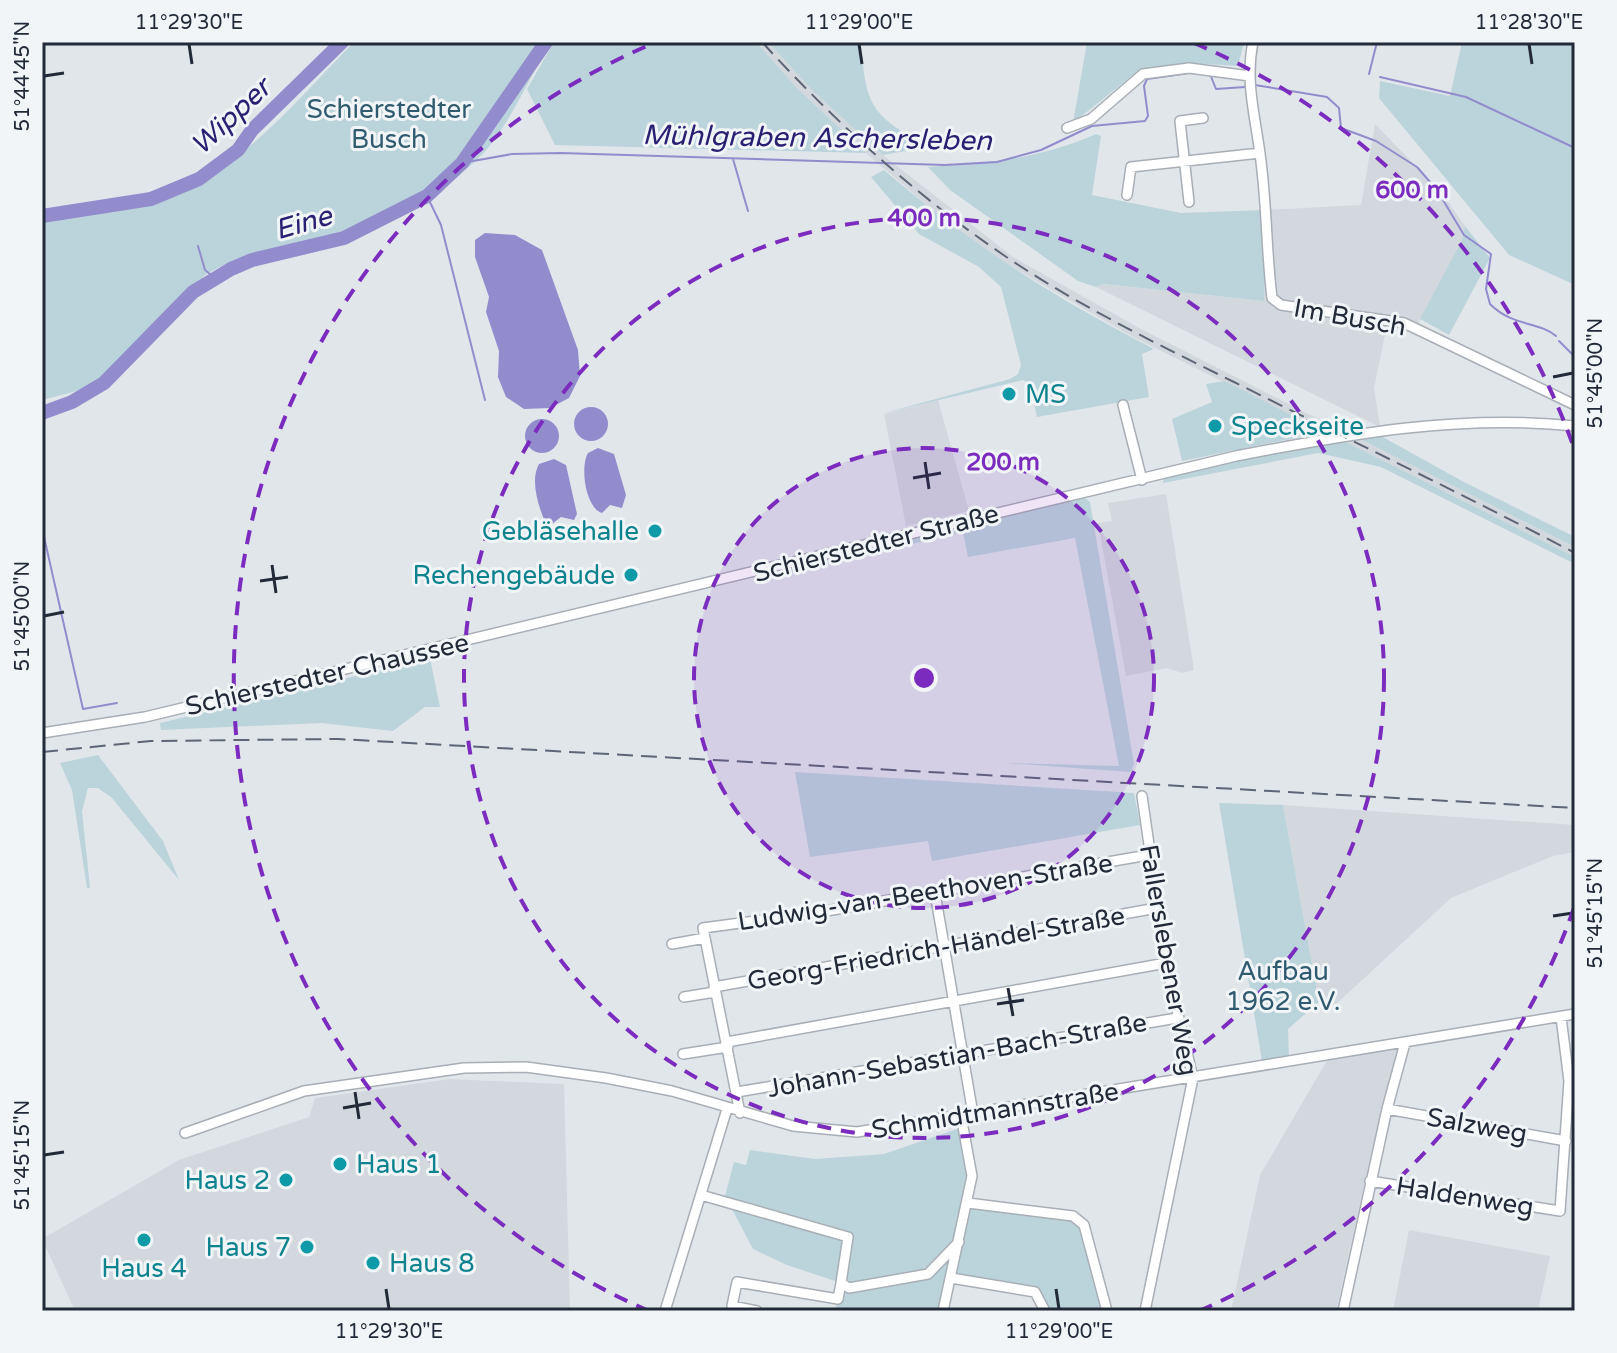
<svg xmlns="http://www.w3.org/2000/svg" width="1617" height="1353" viewBox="0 0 1617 1353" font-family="'Varela Round',sans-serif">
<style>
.built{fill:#d2d8de}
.green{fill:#bbd4db}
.water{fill:#928ccd}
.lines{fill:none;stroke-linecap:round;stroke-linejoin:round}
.stream{stroke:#928ccd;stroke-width:2}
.river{stroke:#928ccd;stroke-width:14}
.minor-casing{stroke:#a8aeb6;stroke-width:12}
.minor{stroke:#fff;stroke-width:9}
.rail{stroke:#5d6576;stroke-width:2;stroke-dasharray:16 8;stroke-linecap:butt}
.ticks{fill:none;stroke:#222a3a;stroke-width:3}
.ring{fill:none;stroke:#7b2cbf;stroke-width:4;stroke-dasharray:14 10}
.culture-dot{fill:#0f9aa8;stroke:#f1f5f7;stroke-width:3}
.labels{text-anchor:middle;stroke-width:6;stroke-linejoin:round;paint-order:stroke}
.park-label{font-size:26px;fill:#2f5a6f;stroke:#f1f5f7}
.street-label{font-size:26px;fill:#222a3a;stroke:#f1f5f7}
.culture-label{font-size:26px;fill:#0d838f;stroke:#f1f5f7;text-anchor:start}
.water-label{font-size:28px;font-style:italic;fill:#292073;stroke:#f1f5f7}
.centre{fill:#7b2cbf;stroke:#f1f5f7;stroke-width:4}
.ring-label{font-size:24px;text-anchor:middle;font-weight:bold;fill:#7b2cbf;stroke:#f1f5f7;stroke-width:6;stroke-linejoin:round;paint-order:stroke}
.neatline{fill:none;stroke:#222a3a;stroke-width:3}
.ticks-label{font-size:20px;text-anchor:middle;fill:#222a3a}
</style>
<rect width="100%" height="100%" fill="#e1e6eb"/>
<path class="built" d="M756,42H768L813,91L883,155L1013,257L1141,329L1342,431L1326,433L1133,337L1005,263L953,227L866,153L797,88Z
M1375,124L1441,192L1465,226L1462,240L1416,328L1388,320L1374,388L1380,427L1096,287L1102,284L1264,301L1265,210L1361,205Z
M938,400L969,511L906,526L884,414Z
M1358,438L1575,547V557L1344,441Z
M1166,494L1194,670L1182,673L1167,668L1126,676L1098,523L1112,521L1108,503Z
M1283,805L1575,825V852L1553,856L1451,898L1334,1006L1319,1002Z
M1401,1040L1372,1150L1336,1311H1231L1260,1175L1329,1057Z
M450,1079L564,1084L570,1311H75L42,1239L179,1160L309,1117L315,1098Z
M1409,1230L1550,1256L1538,1311H1393Z"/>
<path class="green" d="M354,42H550C532,74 511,120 488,148C460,182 381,229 339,241C293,253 244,249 204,276L123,369L89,388L42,400V210C86,204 154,203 193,184C253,156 307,89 354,42Z
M554,42H756L797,88L866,153L555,145L527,89Z
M768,42H861C866,107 870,113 927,147L883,155L813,91Z
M1087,42H1244L1238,66L1191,63L1138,71L1073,123Z
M1462,42H1575V285L1509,255L1379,98L1380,81L1450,96Z
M1096,134L1101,136L1092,195L1181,213L1265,210L1264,301L1103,284L1096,287L1078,281L950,190L928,167C992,162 1036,160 1096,134Z
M884,170C972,245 1051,296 1154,349L1142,354L1149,397L1037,417L1029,383L1023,380L880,414L1010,379L1018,374L1021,365L1001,287L979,267L919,234L871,177Z
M1465,226L1490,258L1449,335L1420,319L1462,240Z
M1225,381L1324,432L1182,461L1172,419L1212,402L1206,384Z
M1381,436L1462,481L1575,537V547L1358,438Z
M1344,441L1575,557V564L1381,467L1318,453L1163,483L1164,479L1233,460Z
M1083,497L1090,502L1134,764L1131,772L1004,763L1119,766L1075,538L968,557L963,532L772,577L774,571Z
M430,658L440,707H425L393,731L321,723L161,730L160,723Z
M98,755L163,841L179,880L112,798L98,788H88L82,811L90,888H87L72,790L60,763Z
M795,772L1134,793L1140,825L932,861L928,841L810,857Z
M1219,803L1283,805L1319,1002L1288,1029L1289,1057L1262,1061Z
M963,1127L972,1176L969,1203L1073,1216L1084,1225L1107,1311H1045L1041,1297L952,1278L943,1311H835L841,1283L787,1265L753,1249L725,1196L734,1162L746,1165L750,1150L815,1159L884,1154Z"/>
<path class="water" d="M485,233L515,235L542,250L578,350L580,376L569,398L550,408L524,409L506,397L498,377L499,351L486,312L489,297L475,257V240Z
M574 424a17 17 0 1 1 34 0a17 17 0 1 1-34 0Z
M525 436a17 17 0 1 1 34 0a17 17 0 1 1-34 0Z
M598,448L614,454L626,495L622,508L610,505L602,513C585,508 580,466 588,453Z
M554,459L566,465L577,514L574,520L561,517L552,524L545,522C538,505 530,480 539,464Z"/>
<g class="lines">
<path class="stream" d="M1210,74L1216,89L1245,87
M1369,74L1377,42
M1380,77L1466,97L1575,148
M1255,85L1327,97L1339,108L1341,128L1376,141L1417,167L1437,190L1464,235L1491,254L1486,289L1490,304C1513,327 1538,321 1556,336
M733,159L748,211
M462,163L512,154L561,153L945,165L997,162L1041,150L1092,126L1145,121L1148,116L1144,86L1147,79L1189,73
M427,196L441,225L485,400
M198,246L205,270L215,278
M1559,341L1575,357
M42,528L83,709L117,703"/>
<path class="river" d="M42,216L151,199L199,179L238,150L252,130L342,42
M42,413L72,402L104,383L193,292L231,269L252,260L344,238L427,196L462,163L546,42"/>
<g class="minor-casing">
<path id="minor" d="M1253,42C1245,81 1255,115 1260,154C1267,202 1266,250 1272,298L1281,305L1404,323L1575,405
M1067,128L1091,119L1143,74L1189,68L1250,76
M1127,195L1131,167L1260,153
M1189,202L1180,121L1203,118
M1123,405L1142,480
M42,733L145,717L1236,456C1349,434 1460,414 1575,426
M1142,796L1166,963L1193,1078L1145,1311
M935,893L973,1114
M672,944L705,938
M714,987L1157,908
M684,997L715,992
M727,1042L1166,963
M683,1054L728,1047
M737,1092L1177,1018
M1387,1109L1566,1141
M740,1113L703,928L815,913L1148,855
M185,1133L304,1091L464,1068L526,1067L606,1078L672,1091L793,1126L857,1132L1575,1014
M1370,1181L1560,1211L1569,1081L1561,1017
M701,1195L848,1237L841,1283L849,1288L928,1274L959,1242
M968,1203L1073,1216L1084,1225L1107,1311
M951,1278L1035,1292L1045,1311
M665,1311L727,1109
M757,1311L732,1306L737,1282L838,1299L841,1283
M943,1311L972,1176L961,1116
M1343,1311L1387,1109L1405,1043"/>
</g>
<use href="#minor" class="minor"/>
<path class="rail" d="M762,42C833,120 914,194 1002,254C1075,304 1155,343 1234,382C1348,439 1462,494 1575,553
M42,752L151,741L338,739L1575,808"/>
</g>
<path class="ticks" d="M189,44L192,64M859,44L862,64M1529,44L1532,64M44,76L64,73M1553,377L1573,373M925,462L929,489M913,478L941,473M272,565L276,593M260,581L288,577M44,616L64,612M1553,916L1573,913M1008,988L1013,1016M997,1004L1024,1000M355,1092L359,1119M343,1108L371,1103M44,1155L64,1152M386,1289L389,1309M1056,1289L1059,1309"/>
<circle cx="924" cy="678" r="230" fill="#7b2cbf" fill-opacity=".12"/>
<g class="ring">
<circle cx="924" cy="678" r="230"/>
<circle cx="924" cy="678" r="460"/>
<path d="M1574 908A690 690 0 0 1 1199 1311M649 1311A690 690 0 0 1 654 43M1194 43A690 690 0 0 1 1574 448"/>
</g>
<g class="culture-dot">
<circle cx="1009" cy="394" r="8"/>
<circle cx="1215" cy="426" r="8"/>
<circle cx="655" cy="531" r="8"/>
<circle cx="631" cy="575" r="8"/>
<circle cx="340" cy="1164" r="8"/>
<circle cx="286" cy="1180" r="8"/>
<circle cx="144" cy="1240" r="8"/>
<circle cx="307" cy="1247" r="8"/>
<circle cx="373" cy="1263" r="8"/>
</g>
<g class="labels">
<g class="park-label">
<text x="389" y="118">Schierstedter<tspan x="389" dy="30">Busch</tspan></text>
<text x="1283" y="980">Aufbau<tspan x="1283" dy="30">1962 e.V.</tspan></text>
</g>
<g class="street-label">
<text transform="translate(1350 317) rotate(10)" y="9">Im Busch</text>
<text transform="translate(876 543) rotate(-14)" y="9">Schierstedter Straße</text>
<text transform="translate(327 674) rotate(-13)" y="9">Schierstedter Chaussee</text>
<text transform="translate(925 892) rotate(-9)" y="9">Ludwig-van-Beethoven-Straße</text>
<text transform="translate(936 948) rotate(-10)" y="9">Georg-Friedrich-Händel-Straße</text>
<text transform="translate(1169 960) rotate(80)" y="9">Fallerslebener Weg</text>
<text transform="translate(957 1055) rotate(-10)" y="9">Johann-Sebastian-Bach-Straße</text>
<text transform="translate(995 1110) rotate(-9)" y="9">Schmidtmannstraße</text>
<text transform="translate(1477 1125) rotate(10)" y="9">Salzweg</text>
<text transform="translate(1465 1196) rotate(9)" y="9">Haldenweg</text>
</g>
<g class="culture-label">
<text x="1025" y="403">MS</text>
<text x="1231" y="435">Speckseite</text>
<text x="639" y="540" text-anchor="end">Gebläsehalle</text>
<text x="615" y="584" text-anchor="end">Rechengebäude</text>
<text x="356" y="1173">Haus 1</text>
<text x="270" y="1189" text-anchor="end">Haus 2</text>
<text x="291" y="1256" text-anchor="end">Haus 7</text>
<text x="389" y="1272">Haus 8</text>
<text x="144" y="1277" text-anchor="middle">Haus 4</text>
</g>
<g class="water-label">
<text transform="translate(230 116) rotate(-43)" y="10">Wipper</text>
<text transform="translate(817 137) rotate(1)" y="10">Mühlgraben Aschersleben</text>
<text transform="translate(303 222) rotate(-16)" y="10">Eine</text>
</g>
</g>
<circle cx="924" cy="678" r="12" class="centre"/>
<g class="ring-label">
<text x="1412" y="198">600 m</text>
<text x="924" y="226">400 m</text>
<text x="1003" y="470">200 m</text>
</g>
<rect width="1617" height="1353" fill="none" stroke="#f1f5f7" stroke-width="88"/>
<rect x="44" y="44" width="1529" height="1265" class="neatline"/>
<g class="ticks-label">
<text x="189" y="29">11°29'30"E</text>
<text x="859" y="29">11°29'00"E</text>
<text x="1529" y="29">11°28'30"E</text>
<text transform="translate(22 76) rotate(-90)" y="7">51°44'45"N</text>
<text transform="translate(1595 373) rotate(-90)" y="7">51°45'00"N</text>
<text transform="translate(22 616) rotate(-90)" y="7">51°45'00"N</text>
<text transform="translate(1595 913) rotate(-90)" y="7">51°45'15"N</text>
<text transform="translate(22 1155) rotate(-90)" y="7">51°45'15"N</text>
<text x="389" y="1338">11°29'30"E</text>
<text x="1059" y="1338">11°29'00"E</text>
</g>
</svg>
